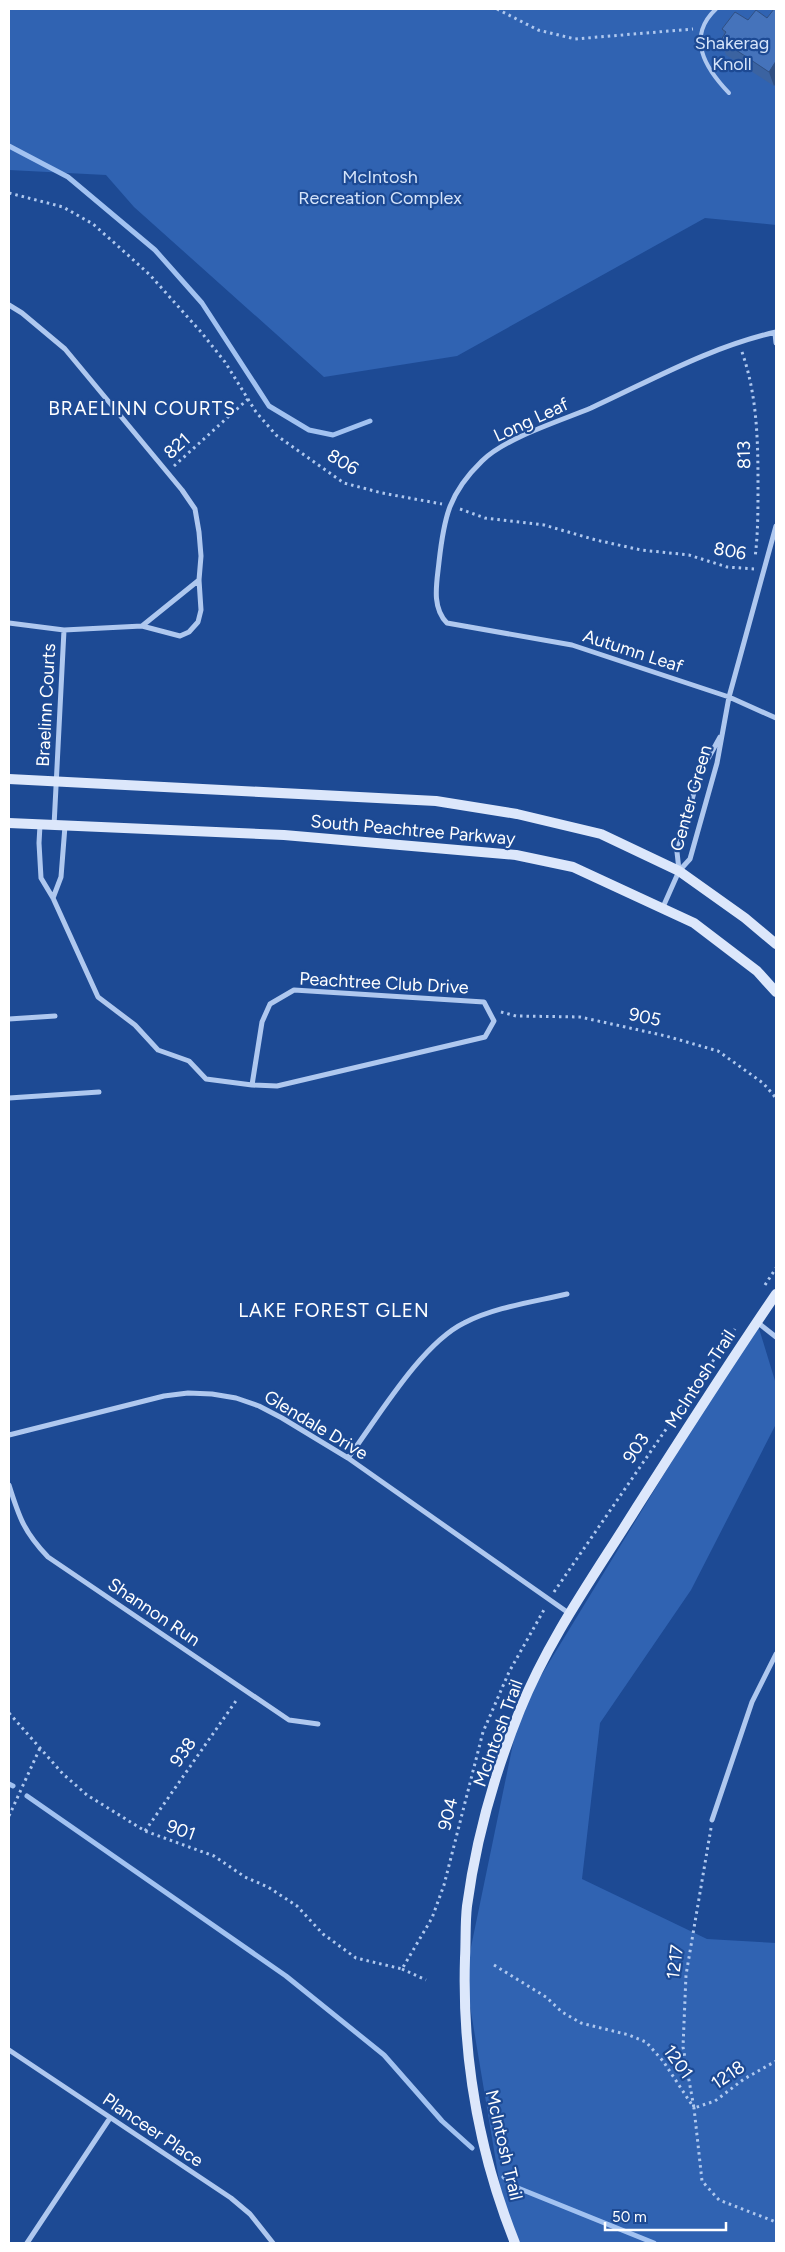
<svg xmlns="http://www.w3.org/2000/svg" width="785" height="2252" viewBox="0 0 785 2252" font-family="Figtree,sans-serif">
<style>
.green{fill:#3063b2}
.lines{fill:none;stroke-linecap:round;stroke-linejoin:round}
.stream{stroke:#a2c2f1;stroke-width:5}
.path{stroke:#afc8ef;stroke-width:3;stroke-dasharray:2.5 4;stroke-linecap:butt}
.lane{stroke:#afc8ef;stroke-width:4}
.street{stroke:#afc8ef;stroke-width:5}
.secondary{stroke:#dce7fb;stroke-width:10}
.wall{fill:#3b63a1}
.shaded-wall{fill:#305083}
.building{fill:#4573bb;stroke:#305083}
.labels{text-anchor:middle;stroke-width:4.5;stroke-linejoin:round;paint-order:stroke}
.park-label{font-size:18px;fill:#d5e4fa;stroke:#1d4a94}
.street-label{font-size:18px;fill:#fff;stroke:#1d4a94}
.neighbourhood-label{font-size:19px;letter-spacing:1px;fill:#fff;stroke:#1d4a94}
</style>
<rect width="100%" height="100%" fill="#1d4a94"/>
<path class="green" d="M9,9H776V225L705,218L457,356L324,377L134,207L106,175L9,170Z
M757,1322L776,1384V1424L691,1590L600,1723L582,1879L707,1939L776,1943V2243H514L506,2222L465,1976L520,1710Z"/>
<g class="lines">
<path class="stream" d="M9,146L68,177L155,250L202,303L269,406L309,430L333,435L370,421
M9,1784L13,1786
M27,1796L286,1976L384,2055L442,2121L472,2148
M504,2177L513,2186L654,2243"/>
<path class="path" d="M497,9L538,30L575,39L693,29
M9,193L63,207L93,224L119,247L150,275L201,332L225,362L256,412L276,435L344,483L382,493L442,504
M742,352C757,395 758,439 758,485C758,510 758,534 755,558
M174,466L248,399
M460,509L485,518L544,525L596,540L641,550L689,555L727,567L754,569
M501,1012L516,1016L580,1017L666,1036L718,1051L763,1083L776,1098
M765,1285L776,1268
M554,1592L735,1329
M9,1713L63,1774L87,1795L145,1831L214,1856L245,1877L268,1887L297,1906L323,1934L356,1958L402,1969L432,1918L444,1885L483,1732L509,1672L545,1608
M9,1816L40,1748
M711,1828L686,1975L683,2047L694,2108L715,2101L744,2079L776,2061
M145,1831L238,1698
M494,1965L546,1997L562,2012L581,2023L629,2035L646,2042L663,2061L694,2108L702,2181L719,2200L776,2222
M402,1969L426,1980"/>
<path class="lane" d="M716,9C686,37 705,68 729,93"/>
<path class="street" d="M9,305L22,313L65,349L182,490L195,509L199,532L201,556L199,580L201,610L198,622L189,632L180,636L142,626L64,630L9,623
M776,332C710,347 652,380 591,408C560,421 505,438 482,461C449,493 444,517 439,562C437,582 431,607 447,623L572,645L729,697L776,718
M775,333L776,343
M142,626L199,580
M40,825L39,843L41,878L53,898L98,997L135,1025L158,1050L189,1061L206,1079L252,1085L262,1022L270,1004L294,990L484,1002L494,1021L485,1037L277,1086L252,1085
M54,826L64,630
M679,870L677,852L699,775L720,737
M53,898L61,877L65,826
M663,907L679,871L690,859L717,763L729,697L776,526
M9,1019L55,1016
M9,1098L99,1092
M757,1322L776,1337
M9,1435L164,1396L188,1393L212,1394L236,1398L259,1406L282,1418L348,1458L570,1614
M348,1458C377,1419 421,1344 464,1323C495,1307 533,1302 567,1294
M9,1485C19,1517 24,1532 48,1557L289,1720L318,1724
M712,1820L752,1702L776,1654
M9,2050L231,2198L250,2214L273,2243
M27,2243L110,2118"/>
<path class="secondary" d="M9,779L436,801L517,814L601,834L679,871L745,918L776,944
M9,823L284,835L516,855L573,867L694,923L757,971L776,992
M515,2243C479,2153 462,2055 465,1958C466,1941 465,1923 467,1906C476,1839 495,1772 520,1710C549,1638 596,1573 637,1507C683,1435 728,1364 776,1294"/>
</g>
<path class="wall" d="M776,9V83L774,86L726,55L721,40L724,34L722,29L748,20L767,18Z"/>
<path class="shaded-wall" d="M776,61V83L774,86L769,72Z"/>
<path class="building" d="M774,9H776V61L769,72L721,40L726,32L722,29L735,12L748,20L756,10L767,18Z"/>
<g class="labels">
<g class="park-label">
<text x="732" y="49">Shakerag<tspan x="732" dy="21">Knoll</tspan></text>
<text x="380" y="183">McIntosh<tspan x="380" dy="21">Recreation Complex</tspan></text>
</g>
<g class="street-label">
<text transform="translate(531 420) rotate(-25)" y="6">Long Leaf</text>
<text transform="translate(177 446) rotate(-42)" y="6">821</text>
<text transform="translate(744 455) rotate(-91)" y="6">813</text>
<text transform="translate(343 462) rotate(31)" y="6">806</text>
<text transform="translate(730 551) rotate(10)" y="6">806</text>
<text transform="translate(633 651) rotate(18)" y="6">Autumn Leaf</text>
<text transform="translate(46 705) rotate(-87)" y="6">Braelinn Courts</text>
<text transform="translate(691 798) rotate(-74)" y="6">Center Green</text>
<text transform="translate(413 830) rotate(5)" y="6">South Peachtree Parkway</text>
<text transform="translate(384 983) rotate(3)" y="6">Peachtree Club Drive</text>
<text transform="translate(645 1017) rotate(12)" y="6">905</text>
<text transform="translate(700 1379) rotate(-57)" y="6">McIntosh Trail</text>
<text transform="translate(316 1425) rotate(31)" y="6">Glendale Drive</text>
<text transform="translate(636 1448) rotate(-56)" y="6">903</text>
<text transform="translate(154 1612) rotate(34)" y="6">Shannon Run</text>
<text transform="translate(498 1733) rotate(-70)" y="6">McIntosh Trail</text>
<text transform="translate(183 1752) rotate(-55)" y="6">938</text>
<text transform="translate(448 1814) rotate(-76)" y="6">904</text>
<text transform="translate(181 1830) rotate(20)" y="6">901</text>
<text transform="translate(675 1962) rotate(-83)" y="6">1217</text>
<text transform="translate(678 2062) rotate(54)" y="6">1201</text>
<text transform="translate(728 2075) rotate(-34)" y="6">1218</text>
<text transform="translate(153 2130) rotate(34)" y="6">Planceer Place</text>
<text transform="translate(504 2145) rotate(77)" y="6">McIntosh Trail</text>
</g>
<g class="neighbourhood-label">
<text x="142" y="415">BRAELINN COURTS</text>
<text x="334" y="1317">LAKE FOREST GLEN</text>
</g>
</g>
<rect width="785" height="2252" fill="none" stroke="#ffffff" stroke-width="20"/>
<path d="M605 2222v8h121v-8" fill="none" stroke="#ffffff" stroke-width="2.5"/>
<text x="612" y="2222" font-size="15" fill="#ffffff" stroke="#1d4a94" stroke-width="4" paint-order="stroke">50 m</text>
</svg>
